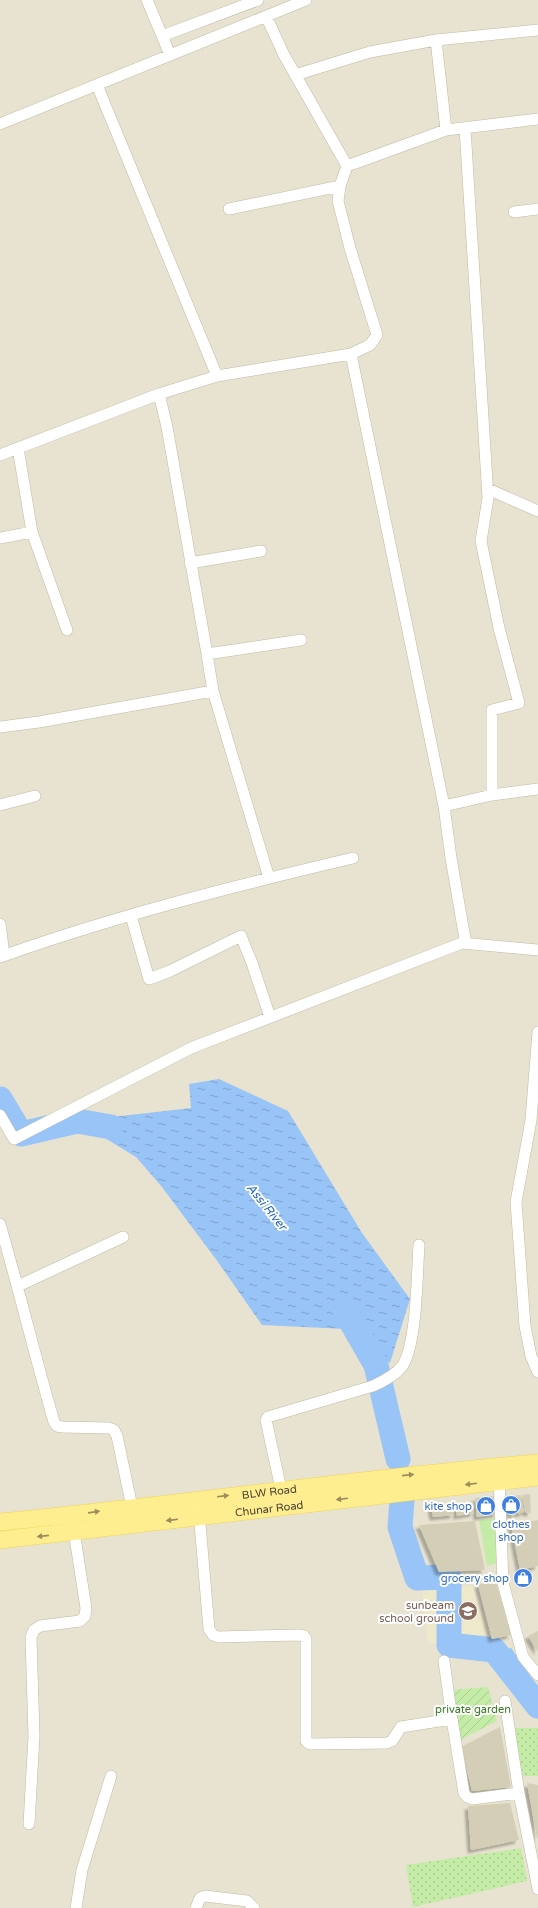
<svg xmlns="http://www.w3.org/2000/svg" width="538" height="1908" viewBox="0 0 538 1908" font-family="'Varela Round',sans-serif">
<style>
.residential{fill:#e8e3d0}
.education{fill:#eee9cb}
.grass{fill:url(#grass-dots)}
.park{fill:#c4eca7}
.garden{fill:url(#garden-furrows)}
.water{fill:url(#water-ripples)}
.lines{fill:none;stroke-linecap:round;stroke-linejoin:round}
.stream{stroke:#98c4f7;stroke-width:4}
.river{stroke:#98c4f7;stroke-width:25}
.building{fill:#d5ceb7;filter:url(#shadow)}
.minor-casing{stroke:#bfbaa4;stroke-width:12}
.primary-casing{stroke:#efd455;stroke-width:18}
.minor{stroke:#fff;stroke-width:11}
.primary{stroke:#ffee90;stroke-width:17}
.oneway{fill:#998e5c}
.labels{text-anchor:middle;stroke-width:4;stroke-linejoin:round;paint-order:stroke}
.street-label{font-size:11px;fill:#454032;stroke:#fff}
.shop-label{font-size:11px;fill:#366cbe;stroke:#fff;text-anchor:end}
.education-label{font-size:11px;fill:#785e54;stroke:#fff;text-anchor:end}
.park-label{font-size:11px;fill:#377c21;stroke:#fff}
.water-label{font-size:12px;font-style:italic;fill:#2267bb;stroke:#fff}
</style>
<defs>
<pattern id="grass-dots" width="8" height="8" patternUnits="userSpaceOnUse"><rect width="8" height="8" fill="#c4eca7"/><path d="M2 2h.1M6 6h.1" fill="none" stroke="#aacb90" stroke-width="1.8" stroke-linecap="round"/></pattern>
<pattern id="garden-furrows" width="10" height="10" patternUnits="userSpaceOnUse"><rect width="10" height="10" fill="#c4eca7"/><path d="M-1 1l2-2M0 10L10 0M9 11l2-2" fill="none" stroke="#aacb90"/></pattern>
<pattern id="water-ripples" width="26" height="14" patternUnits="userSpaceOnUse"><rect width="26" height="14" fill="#98c4f7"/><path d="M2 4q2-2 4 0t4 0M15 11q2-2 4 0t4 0" fill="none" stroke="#7ea1c9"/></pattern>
<filter id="shadow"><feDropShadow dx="-3.5" dy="3.5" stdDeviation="1" flood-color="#0004"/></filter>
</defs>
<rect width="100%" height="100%" fill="#f3f0e2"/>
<path class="residential" d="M0,0H538V1908H0Z"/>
<path class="education" d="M455,1585L474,1587L487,1635L454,1636Z
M422,1590L443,1591L446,1644L428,1643Z"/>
<path class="grass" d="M514,1728H538V1776H523Z
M521,1848L527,1881L413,1907L406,1865Z"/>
<path class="park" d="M495,1519L498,1563L487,1566L479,1520Z"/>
<path class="garden" d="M488,1687L497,1721L458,1741L451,1690Z"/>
<path class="water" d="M219,1079L288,1111L362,1233L410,1299L390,1363L346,1329L262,1325L218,1262L162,1187L136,1157L77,1121L191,1108L189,1084Z"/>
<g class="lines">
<path class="stream" d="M510,1650L538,1691"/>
<path class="river" d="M0,1099L21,1134L77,1121L111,1127
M345,1311L376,1365L398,1459
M402,1500L400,1527L417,1578L449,1577V1645L494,1650L538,1706"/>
</g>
<path class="building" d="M530,1494L531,1513L525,1512L522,1495Z
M521,1495L524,1512L518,1514L514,1496Z
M494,1496L497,1514L477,1517L475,1498Z
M513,1496L516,1515L510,1514L506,1497Z
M473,1502L474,1513L457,1516L455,1503Z
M452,1504L454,1515L433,1517L431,1506Z
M538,1520V1566L520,1570L511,1524Z
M475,1521L485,1570L439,1572L419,1525Z
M496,1582L511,1635L492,1639L478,1584Z
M538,1631V1652L528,1636Z
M500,1727L511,1787L472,1791L461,1747Z
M527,1783L538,1785V1838H537Z
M510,1803L519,1840L471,1850L468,1806Z"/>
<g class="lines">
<g class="minor-casing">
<path id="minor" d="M147,0L170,55
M266,16L284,55L347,166L446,130L538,119
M162,36L258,0
M436,40L446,130
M295,75L370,52L436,40L538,30
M0,124L306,0
M465,128L488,498L481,541L499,628L519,703L492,710V795
M229,209L340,186
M514,212L538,209
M217,376L351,354
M159,394L167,427L207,654L301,640
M18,448L32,532L67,630
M0,455L159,394L217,376L97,85
M488,489L538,511
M0,538L32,532
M190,563L261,551
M213,691L269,878
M0,727L39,722L213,691L207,654
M0,805L35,796
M444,806L492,795L538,789
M131,916L149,979L170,971L241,936L252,963L270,1017
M0,924L4,955
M462,943L538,950
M0,957C115,916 234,886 353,858
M538,1032L531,1120L516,1202L525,1326L531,1356L538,1372
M0,1115L14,1139L191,1048L462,943L465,939L451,858L444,806L351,354L370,345L377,335L350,248L338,201L340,186L347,166
M0,1224C19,1290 35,1356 54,1422L57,1426L62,1427L109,1428L114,1430L117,1436L132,1507
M18,1286L123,1237
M499,1476L503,1583L523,1657L538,1675
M281,1489L266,1420L268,1417L373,1386C384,1381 396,1375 403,1365C417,1342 417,1273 419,1245
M199,1512L209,1629L213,1635L218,1637L299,1635L304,1636L306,1639V1741L310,1744L387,1743L392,1741L401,1727L452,1719L464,1793L467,1797L472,1799L519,1793L538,1889
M444,1661L452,1719
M505,1701L519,1793
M29,1824L34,1736L31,1637L34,1630L40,1626L80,1621L85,1616L86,1608L73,1525
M76,1908L82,1870L111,1776
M196,1908L200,1898L205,1896L247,1901L254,1908"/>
</g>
<g class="primary-casing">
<g id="primary">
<path id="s1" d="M0,1522C180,1505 358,1478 538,1463"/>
<path id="s2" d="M0,1540L538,1477"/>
</g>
</g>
<use href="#minor" class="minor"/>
<use href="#primary" class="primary"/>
</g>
<defs><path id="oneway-solid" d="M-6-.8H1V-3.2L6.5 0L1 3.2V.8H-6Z"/></defs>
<g class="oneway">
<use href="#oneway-solid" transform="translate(408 1475) rotate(-6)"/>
<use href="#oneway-solid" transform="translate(471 1484) rotate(173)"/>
<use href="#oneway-solid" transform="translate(223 1496) rotate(-7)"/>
<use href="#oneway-solid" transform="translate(342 1499) rotate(173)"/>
<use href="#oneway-solid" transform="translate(94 1512) rotate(-8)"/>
<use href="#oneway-solid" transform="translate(172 1520) rotate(173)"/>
<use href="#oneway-solid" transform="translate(43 1536) rotate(174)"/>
</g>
<defs>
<g id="shop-disc" transform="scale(1)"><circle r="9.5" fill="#3f7fe0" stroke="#fff"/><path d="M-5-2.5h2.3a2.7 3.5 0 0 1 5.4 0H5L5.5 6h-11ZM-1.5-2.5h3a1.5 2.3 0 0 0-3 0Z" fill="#fff"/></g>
<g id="school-disc" transform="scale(1)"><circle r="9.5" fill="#8d6e63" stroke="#fff"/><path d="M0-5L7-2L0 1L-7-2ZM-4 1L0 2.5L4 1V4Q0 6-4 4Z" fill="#fff"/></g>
</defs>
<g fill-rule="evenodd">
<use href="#shop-disc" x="511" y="1505"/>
<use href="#shop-disc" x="486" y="1506"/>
<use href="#shop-disc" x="523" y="1578"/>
<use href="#school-disc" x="468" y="1611"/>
</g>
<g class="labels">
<g class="street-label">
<text dy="4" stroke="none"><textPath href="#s1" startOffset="271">BLW Road</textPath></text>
<text dy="4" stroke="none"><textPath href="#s2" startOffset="271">Chunar Road</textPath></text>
</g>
<g class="shop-label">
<text x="472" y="1510">kite shop</text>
<text x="511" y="1528" text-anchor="middle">clothes<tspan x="511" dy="13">shop</tspan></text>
<text x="509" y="1582">grocery shop</text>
</g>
<g class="education-label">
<text x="454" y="1609">sunbeam<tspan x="454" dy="13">school ground</tspan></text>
</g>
<g class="park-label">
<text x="473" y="1713">private garden</text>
</g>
<g class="water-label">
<text transform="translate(267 1207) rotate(51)" y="4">Assi River</text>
</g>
</g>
</svg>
